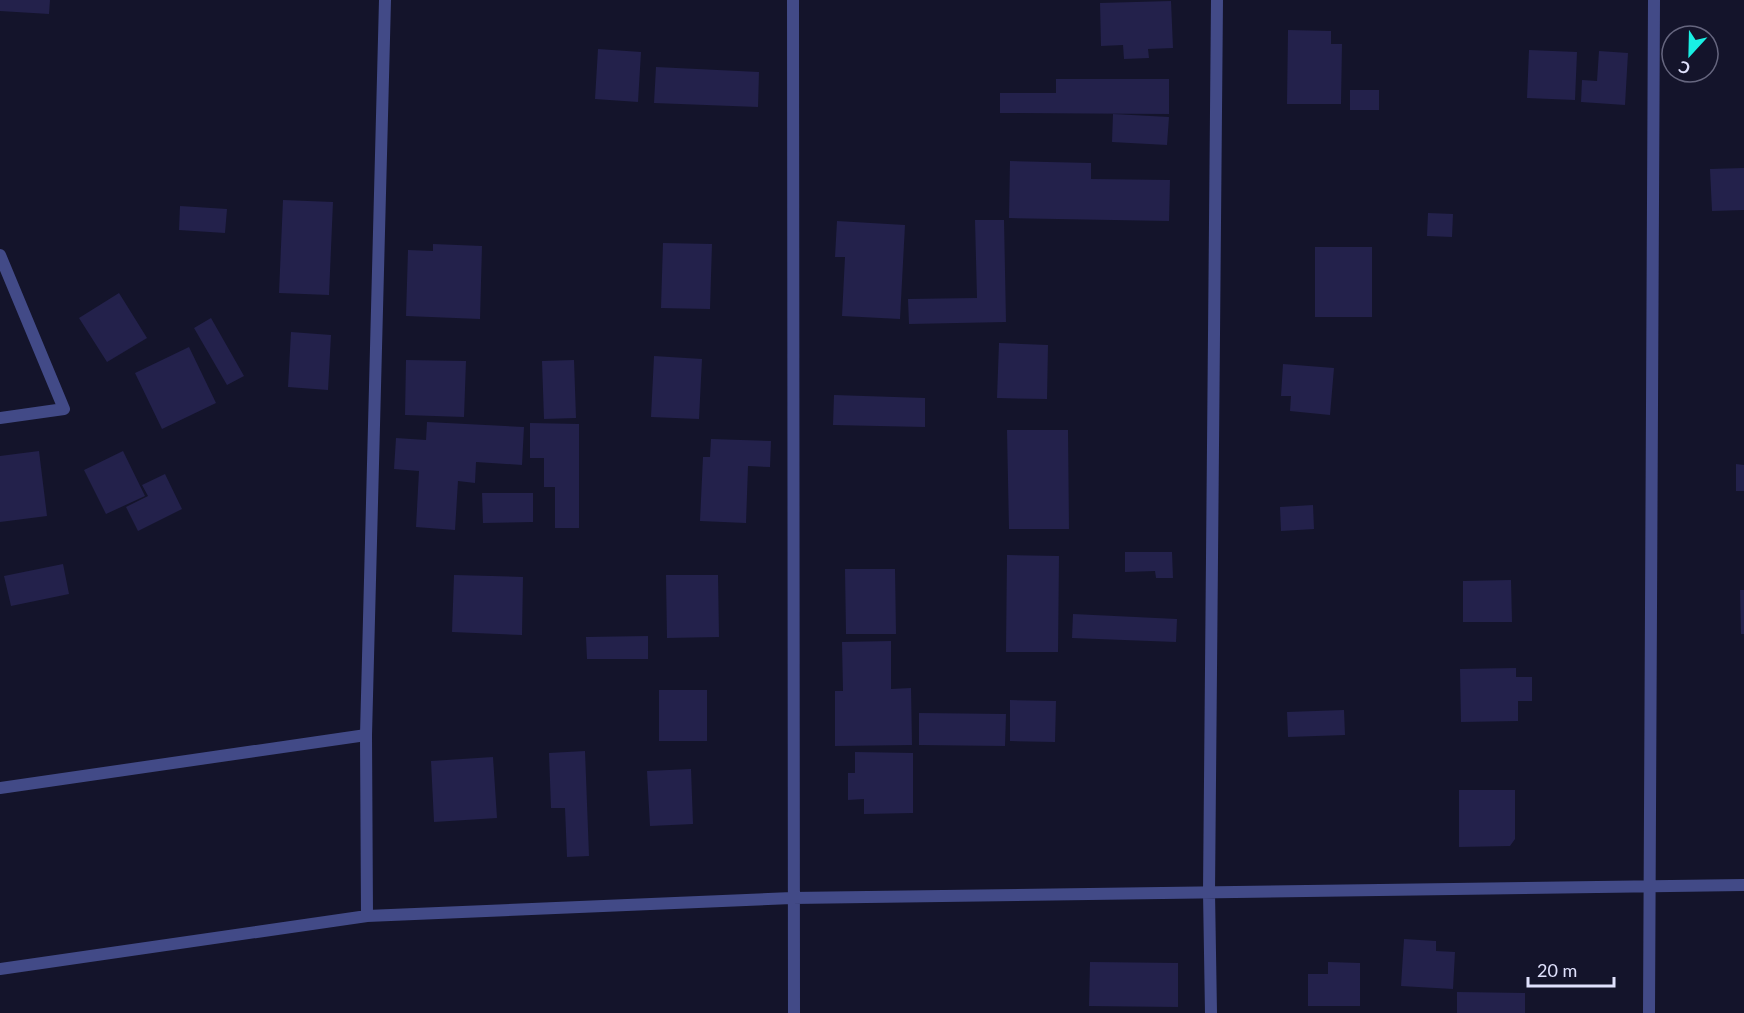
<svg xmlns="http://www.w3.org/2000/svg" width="1744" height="1013" viewBox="0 0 1744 1013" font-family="Lato,sans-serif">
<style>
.building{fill:#23214b}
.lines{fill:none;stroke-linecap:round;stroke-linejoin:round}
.minor{stroke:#424a87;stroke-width:12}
</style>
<rect width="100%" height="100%" fill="#14142b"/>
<path class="building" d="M0,0H50L49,14L0,11Z
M1171,1L1173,48L1148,49L1149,58L1124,59L1123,45L1101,46L1100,3Z
M1288,30L1331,31V44H1342L1341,104H1287Z
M598,49L641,52L638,102L595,99Z
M1529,50L1577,52L1575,100L1527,98Z
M1599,51L1628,53L1625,105L1581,102L1582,80L1597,81Z
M656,67L759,72L758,107L654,103Z
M1056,79H1169V114L1000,113V93H1056Z
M1350,90H1379V110H1350Z
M1113,114L1169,117L1167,145L1112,142Z
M1010,161L1091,163V179L1170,180L1169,221L1009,218Z
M1744,168V210L1712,211L1710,169Z
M283,200L333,202L329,295L279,293Z
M180,206L227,209L225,233L179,230Z
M1428,213L1453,214L1452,237L1427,236Z
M975,220H1004L1006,322L909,324L908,299L977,298Z
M837,221L905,225L900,319L842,316L845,257H835Z
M663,243L712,244L710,309L661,308Z
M433,244L482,246L480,319L406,316L408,250L433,251Z
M1315,247H1372V317H1315Z
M119,293L147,338L107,362L79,318Z
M211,318L244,376L227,385L194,328Z
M291,332L331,335L328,390L288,387Z
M999,343L1048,345L1047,399L997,398Z
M189,347L216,403L162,429L135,373Z
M654,356L702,359L699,419L651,417Z
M406,360L466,361L464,417L405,415Z
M574,360L576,418L544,419L542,361Z
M1283,364L1334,368L1330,415L1290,411L1291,396H1281Z
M834,395L925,398V427L833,425Z
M427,422L524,427L522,465L476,462L475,483L458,481L455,530L416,527L419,471L394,469L396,438L426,440Z
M530,423L579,424V528H555V487H544V458H530Z
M1007,430H1068L1069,529H1009Z
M711,439L771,441L770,467L748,466L746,523L700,521L703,457H710Z
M39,451L47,516L0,522V456Z
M123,451L145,496L106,514L84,470Z
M1736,464L1744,465V491H1736Z
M165,474L182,509L138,531L126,507L148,496L142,485Z
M482,493H533V522L483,523Z
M1313,505L1314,529L1281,531L1280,507Z
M1125,552H1172L1173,578H1156L1155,571L1125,572Z
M1007,555L1059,556L1058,652H1006Z
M63,564L69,594L11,606L4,576Z
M845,569H895L896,634H846Z
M454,575L523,577L522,635L452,632Z
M666,575H718L719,637L667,638Z
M1511,580L1512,622H1463V581Z
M1740,590H1744V634H1741Z
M1073,614L1177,619L1176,642L1072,638Z
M648,636V659H587L586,637Z
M891,641V689L911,688L912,745L835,746V691H843L842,642Z
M1516,668V677H1532V701H1518V721L1461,722L1460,669Z
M659,690H707V741H659Z
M1010,700L1056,701L1055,742L1010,741Z
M1344,710L1345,735L1288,737L1287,712Z
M919,713L1006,714L1005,746L919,745Z
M585,751L589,856L567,857L565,808H551L549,753Z
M855,752L913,753V813L864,814V799L848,800V773H855Z
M493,757L497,818L434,822L431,761Z
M691,769L693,824L650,826L647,771Z
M1459,790H1515V839L1510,846L1459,847Z
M1404,939L1436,941V951L1455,952L1453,989L1401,986Z
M1090,962L1178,963V1007L1089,1006Z
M1328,962L1360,963V1006H1308V974H1328Z
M1457,992L1525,993V1013H1457Z"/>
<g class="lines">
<path class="minor" d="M793,0L794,1013
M0,255L64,409L0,418
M0,788L366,735
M367,916L366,735L385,0
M0,969L367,916L792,898L1744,885
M1211,1013L1209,892L1217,0
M1649,1013L1654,0"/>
</g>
<g transform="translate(1690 54) rotate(202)"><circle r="28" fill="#14142b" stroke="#66667f" stroke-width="1.5"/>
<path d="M0-4.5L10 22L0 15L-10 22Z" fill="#19f0e4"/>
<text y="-9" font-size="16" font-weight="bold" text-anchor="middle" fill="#e0e1fd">С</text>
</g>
<path d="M1528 977v9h86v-9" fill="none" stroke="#e0e1fd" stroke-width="3"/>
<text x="1537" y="977" font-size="18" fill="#e0e1fd" stroke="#14142b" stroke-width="4.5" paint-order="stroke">20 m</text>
</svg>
